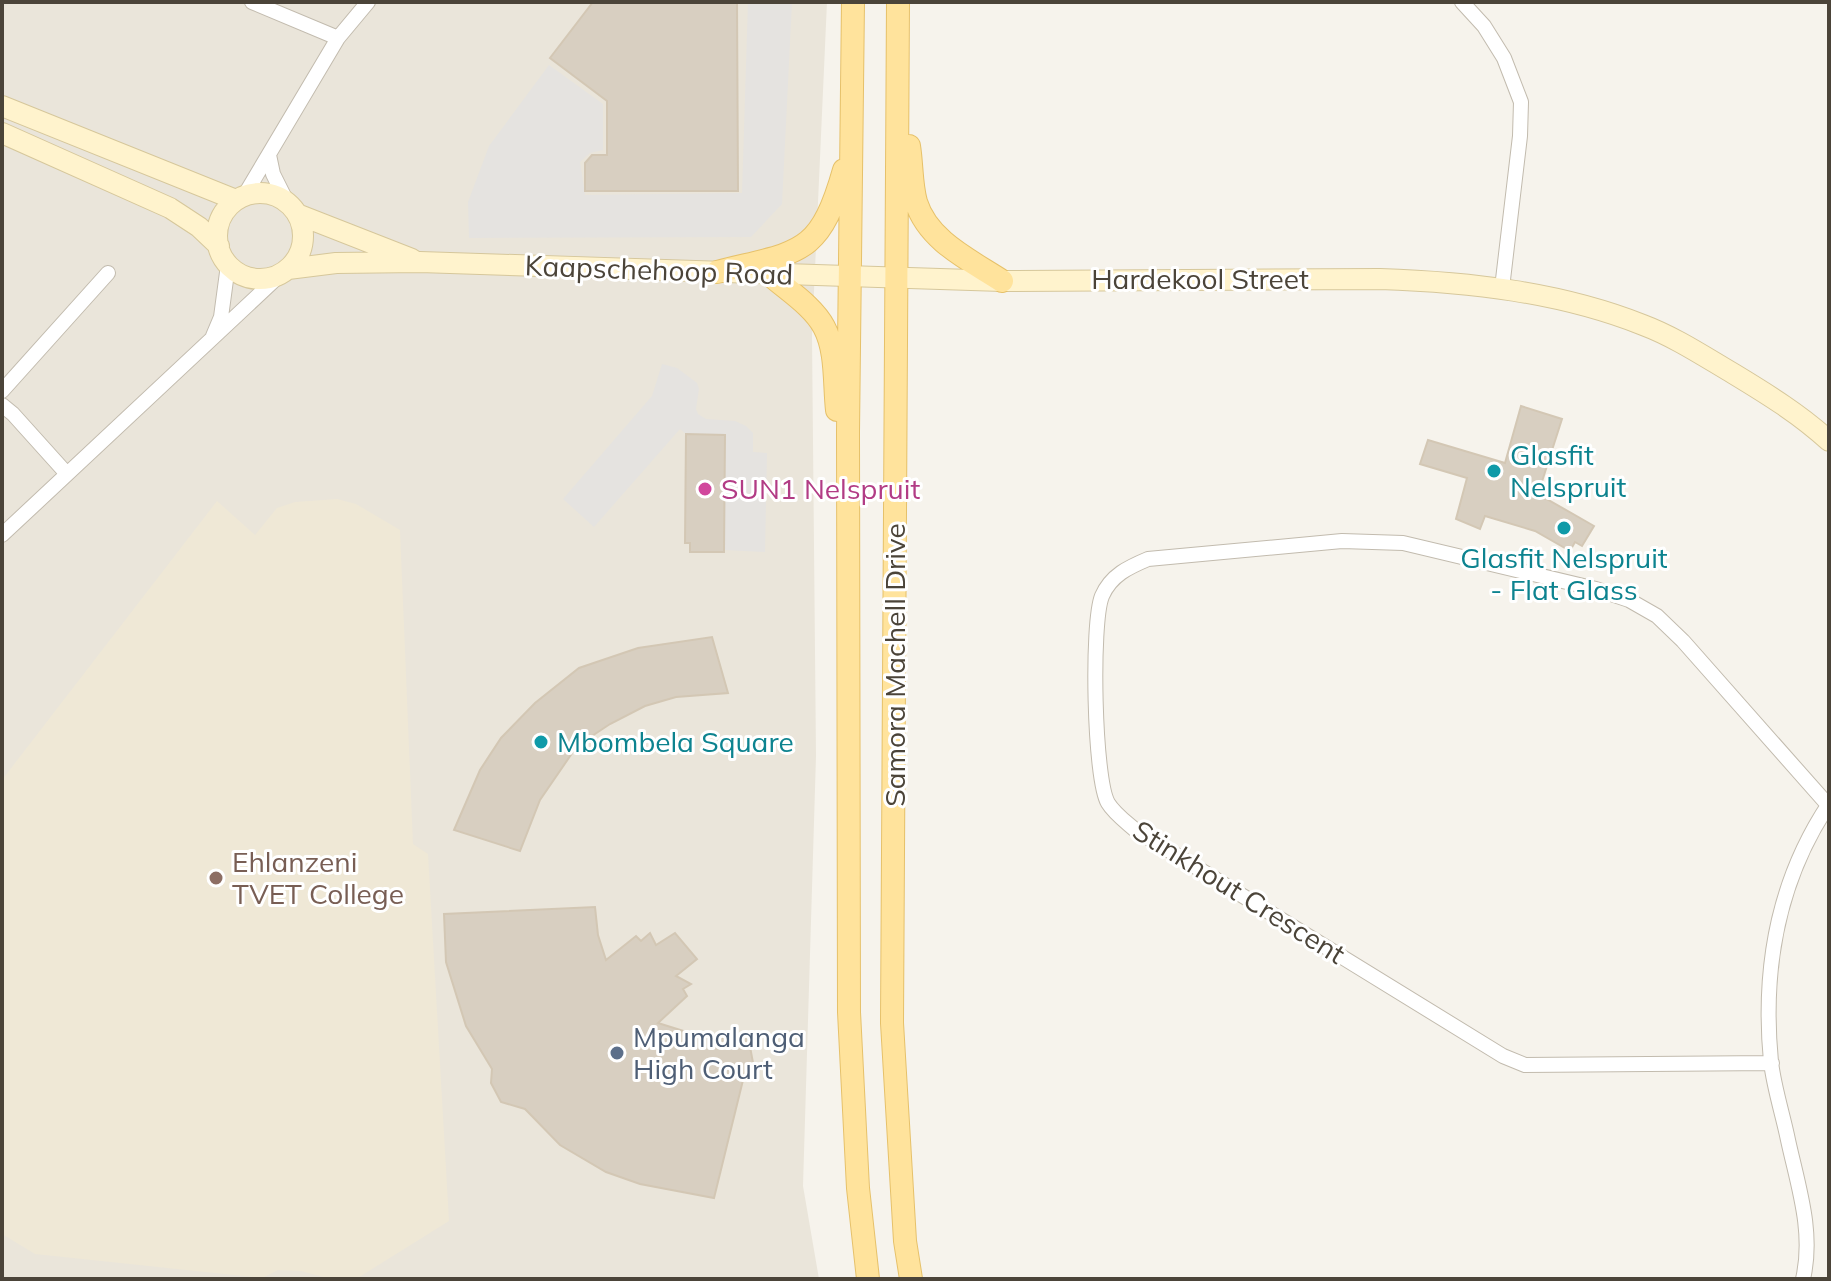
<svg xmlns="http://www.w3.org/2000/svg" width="1831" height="1281" viewBox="0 0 1831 1281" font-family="Mulish,sans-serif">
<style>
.residential{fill:#eae5da}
.education{fill:#efe8d6}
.parking{fill:#e5e3e0}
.building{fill:#d8cfc1;stroke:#d3c7b4;stroke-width:2}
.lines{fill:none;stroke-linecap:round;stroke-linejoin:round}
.street-casing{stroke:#c2bbae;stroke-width:16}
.secondary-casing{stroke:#d6c79b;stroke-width:22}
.primary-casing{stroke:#e6c16a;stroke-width:24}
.street{stroke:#fff;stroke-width:14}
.secondary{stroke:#fff3cd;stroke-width:20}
.primary{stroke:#ffe39c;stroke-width:22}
.culture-dot{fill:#0f9aa8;stroke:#fff;stroke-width:3}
.hotel-dot{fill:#d1479c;stroke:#fff;stroke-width:3}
.education-dot{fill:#8d6e63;stroke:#fff;stroke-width:3}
.service-dot{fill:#5c6f8a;stroke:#fff;stroke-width:3}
.labels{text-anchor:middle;stroke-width:6;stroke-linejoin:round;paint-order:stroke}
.street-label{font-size:28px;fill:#4b4439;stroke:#fff}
.culture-label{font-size:28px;fill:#0d838f;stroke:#fff;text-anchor:start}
.hotel-label{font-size:28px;fill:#b23c85;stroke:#fff;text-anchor:start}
.education-label{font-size:28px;fill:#785e54;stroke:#fff;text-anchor:start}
.service-label{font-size:28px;fill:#4e5e75;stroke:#fff;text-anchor:start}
</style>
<rect width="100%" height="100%" fill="#f6f3ec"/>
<path class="residential" d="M2,2H827L812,336L816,756L803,1186L819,1279H2Z"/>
<path class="education" d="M337,499L356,504L400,530L413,844L428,854L449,1221L356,1279H331L301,1271L278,1270L262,1278L35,1254L2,1234V780L217,501L255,535L277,508L295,502Z"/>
<path class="parking" d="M748,2H792L782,204L751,237L469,238L468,202L489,146L549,65L603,104V150L590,153L580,162L585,195L742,193Z
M662,364L677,368L697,383L699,389L696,409L698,414L706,419L735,421L746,426L753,433V452L767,453L765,552L724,550L725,435L686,434L680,429L594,527L563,499L652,396Z"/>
<path class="building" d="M593,2H737L738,191H585V163L592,155H607V101L550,58Z
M1521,406L1562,419L1538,494L1594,526L1582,546L1575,542L1570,551L1535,531L1485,516L1480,529L1456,519L1467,478L1420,464L1428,440L1505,463Z
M686,434L725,435L724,552H690V543H685Z
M712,637L728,693L676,697L645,706L610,724L577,746L540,800L520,851L454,830L480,770L501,738L535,703L579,668L638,648Z
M595,907L598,935L606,960L636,936L641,941L650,933L656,945L675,933L697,959L676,976L691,984L683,989L687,996L658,1023L709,1039L748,1036L754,1068L745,1072L714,1198L640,1184L606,1172L560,1145L525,1109L501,1102L491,1083L492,1069L466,1026L446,962L444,914Z"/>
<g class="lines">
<g class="street-casing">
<path id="street" d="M252,2L338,38
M1462,2L1484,26L1504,58L1521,102L1520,136L1502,288
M269,155L273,174L288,204
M244,196L338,38L368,2
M213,336L221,317L228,265
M2,391L108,273
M2,405L13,414L67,474
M2,535L281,274
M1772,1063L1525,1065L1503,1056L1134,829C1126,822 1114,813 1108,803C1094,779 1091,623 1102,596C1111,575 1129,567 1148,559L1342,541L1403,543L1596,589L1629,600L1657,616L1683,641L1828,805
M1803,1279C1814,1232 1798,1186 1788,1140C1783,1115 1774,1088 1771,1062C1762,969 1777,882 1829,804"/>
</g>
<g class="secondary-casing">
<path id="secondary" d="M2,106L236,200
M2,133L170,208L199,227L219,246
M217 236a43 43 0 1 1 86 0a43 43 0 1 1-86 0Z
M297,214L412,259
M288,269L336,263L420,262L1002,281L1380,279C1469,282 1560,292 1643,325C1675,337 1705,357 1734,374C1767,394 1801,415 1829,441"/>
</g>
<g class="primary-casing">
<path id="primary" d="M853,2L848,432L849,1012L858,1188L868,1279
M898,2L892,1023L905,1241L911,1279
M909,146C912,164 911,184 916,202C928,241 970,260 1002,281
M717,272C799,251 819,258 844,170
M769,274C787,290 813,306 824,327C837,351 834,384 837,410"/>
</g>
<use href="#street" class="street"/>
<use href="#secondary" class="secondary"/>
<use href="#primary" class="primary"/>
</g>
<g class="culture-dot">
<circle cx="1494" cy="471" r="8"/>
<circle cx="1564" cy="528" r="8"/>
<circle cx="541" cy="742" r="8"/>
</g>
<circle class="hotel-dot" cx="705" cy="489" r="8"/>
<circle class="education-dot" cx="216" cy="878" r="8"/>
<circle class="service-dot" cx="617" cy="1053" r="8"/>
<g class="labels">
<g class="street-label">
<text transform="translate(659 270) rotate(2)" y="10">Kaapschehoop Road</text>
<text x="1200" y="289">Hardekool Street</text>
<text transform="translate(895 665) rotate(-90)" y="10">Samora Machell Drive</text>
<text transform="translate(1239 892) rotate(32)" y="10">Stinkhout Crescent</text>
</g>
<g class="culture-label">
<text x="1510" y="465">Glasfit<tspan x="1510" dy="32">Nelspruit</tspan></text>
<text x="1564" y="568" text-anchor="middle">Glasfit Nelspruit<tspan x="1564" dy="32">- Flat Glass</tspan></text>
<text x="557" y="752">Mbombela Square</text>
</g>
<g class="hotel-label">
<text x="721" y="499">SUN1 Nelspruit</text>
</g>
<g class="education-label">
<text x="232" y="872">Ehlanzeni<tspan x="232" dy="32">TVET College</tspan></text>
</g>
<g class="service-label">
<text x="633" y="1047">Mpumalanga<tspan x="633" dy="32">High Court</tspan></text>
</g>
</g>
<rect width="1831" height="1281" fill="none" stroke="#4b4439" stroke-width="8"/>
</svg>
